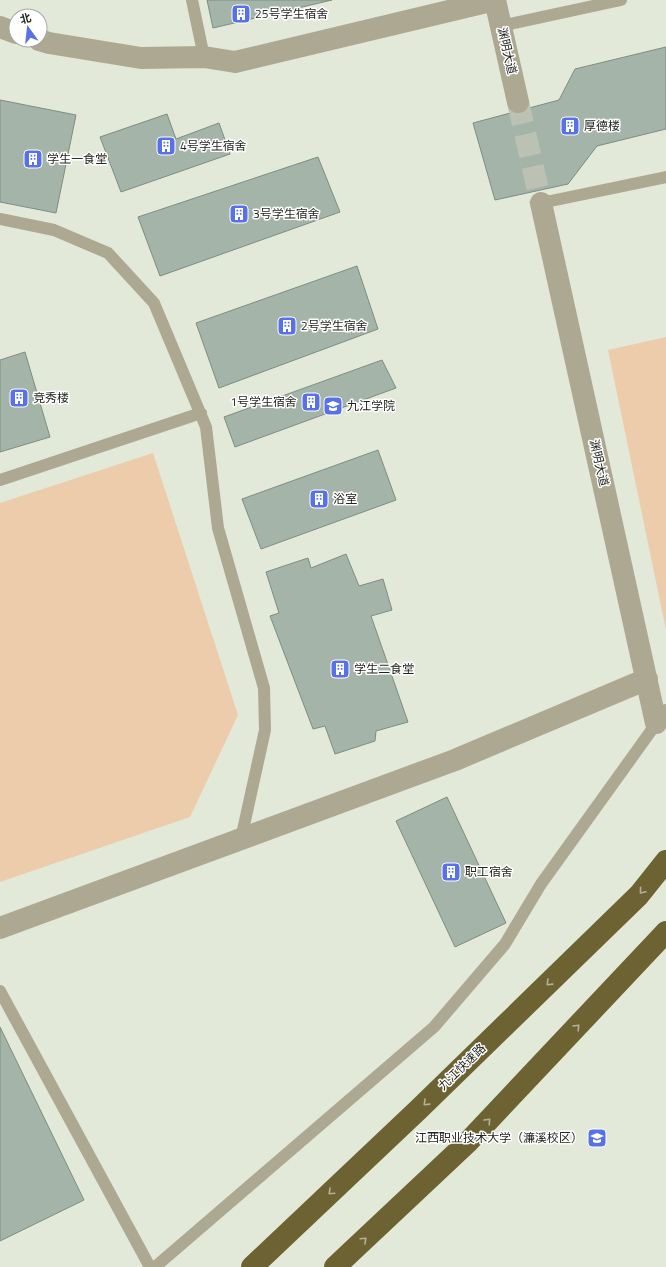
<svg xmlns="http://www.w3.org/2000/svg" width="666" height="1267" viewBox="0 0 666 1267" font-family="'Titillium Web','Noto Sans SC',sans-serif">
<style>
.grass{fill:#ecccab}
.building{fill:#a4b4a9;stroke:#7d8d81}
.lines{fill:none;stroke-linecap:round;stroke-linejoin:round}
.minor-tunnel{stroke:#bcc2b3;stroke-width:22;stroke-dasharray:22 11;stroke-linecap:butt}
.service{stroke:#ada892;stroke-width:12}
.minor{stroke:#ada892;stroke-width:22}
.motorway{stroke:#6d6231;stroke-width:22}
.oneway{stroke:#b6b098}
.labels{text-anchor:middle;stroke-width:3;stroke-linejoin:round;paint-order:stroke}
.poi-label{font-size:12px;fill:#22251e;stroke:#fff;text-anchor:start}
.street-label{font-size:12px;fill:#22251e;stroke:#fff}
</style>
<rect width="100%" height="100%" fill="#e2e9d8"/>
<path class="grass" d="M666,337V630L608,350Z
M153,453L238,715L190,817L0,882V503Z"/>
<path class="building" d="M207,0H332L213,28Z
M666,47V129L597,146L568,184L495,200L473,123L559,100L575,69Z
M0,100L76,115L56,213L0,202Z
M167,114L176,139L219,123L230,154L121,192L100,137Z
M318,157L340,212L160,276L138,217Z
M357,266L378,329L219,388L196,323Z
M25,352L50,437L0,452V360Z
M382,360L396,388L235,447L224,417Z
M378,450L396,500L261,549L242,499Z
M346,554L359,586L383,579L392,610L371,616L408,722L376,731L375,741L335,754L325,726L313,729L270,616L279,613L266,572L308,558L311,568Z
M447,797L506,923L455,947L396,821Z
M0,1027L84,1200L0,1241Z"/>
<g class="lines">
<path class="minor-tunnel" d="M518,102L541,203"/>
<path class="service" d="M192,0L204,57
M501,26L621,0
M541,203L666,177
M0,219L54,230L108,253L154,303L206,427L218,528L264,688L265,730L241,839
M0,480L201,413
M0,991L150,1267
M155,1267L434,1027L505,944L541,884L666,710"/>
<path class="minor" d="M495,0L518,102
M0,27L16,33
M39,40L49,43L141,58L204,57L235,62L495,0
M541,203L656,723
M0,928L455,760L647,679"/>
<path class="motorway" d="M252,1267L419,1109L639,895L666,861
M335,1267L468,1142L666,932"/>
</g>
<defs><path id="oneway-chevron" d="M-2-3.5L2.5 0L-2 3.5" fill="none" stroke-width="1.6" stroke-linecap="round" stroke-linejoin="round"/></defs>
<g class="oneway">
<use href="#oneway-chevron" transform="translate(642 891) rotate(130)"/>
<use href="#oneway-chevron" transform="translate(549 983) rotate(136)"/>
<use href="#oneway-chevron" transform="translate(577 1027) rotate(-47)"/>
<use href="#oneway-chevron" transform="translate(426 1103) rotate(136)"/>
<use href="#oneway-chevron" transform="translate(488 1121) rotate(-47)"/>
<use href="#oneway-chevron" transform="translate(331 1192) rotate(137)"/>
<use href="#oneway-chevron" transform="translate(364 1240) rotate(-43)"/>
</g>
<defs>
<g id="building-square" transform="scale(1)"><rect x="-9" y="-9" width="18" height="18" rx="4" fill="#5971e7" stroke="#fff"/><path d="M-4-6H4V6H1V3H-1V6H-4ZM-2.5-4.3h1.7v1.8h-1.7ZM.8-4.3h1.7v1.8H.8ZM-2.5-1h1.7V.8h-1.7ZM.8-1h1.7V.8H.8Z" fill="#fff"/></g>
<g id="university-square" transform="scale(1)"><rect x="-9" y="-9" width="18" height="18" rx="4" fill="#5971e7" stroke="#fff"/><path d="M0-5L7-2L0 1L-7-2ZM-4 1L0 2.5L4 1V4Q0 6-4 4Z" fill="#fff"/></g>
</defs>
<g fill-rule="evenodd">
<use href="#building-square" x="241" y="14"/>
<use href="#building-square" x="570" y="126"/>
<use href="#building-square" x="166" y="146"/>
<use href="#building-square" x="33" y="159"/>
<use href="#building-square" x="239" y="214"/>
<use href="#building-square" x="287" y="326"/>
<use href="#building-square" x="19" y="398"/>
<use href="#building-square" x="311" y="402"/>
<use href="#university-square" x="333" y="406"/>
<use href="#building-square" x="319" y="499"/>
<use href="#building-square" x="340" y="669"/>
<use href="#building-square" x="451" y="872"/>
<use href="#university-square" x="597" y="1138"/>
</g>
<g class="labels">
<g class="poi-label">
<text x="255" y="18">25号学生宿舍</text>
<text x="584" y="130">厚德楼</text>
<text x="180" y="150">4号学生宿舍</text>
<text x="47" y="163">学生一食堂</text>
<text x="253" y="218">3号学生宿舍</text>
<text x="301" y="330">2号学生宿舍</text>
<text x="33" y="402">竞秀楼</text>
<text x="297" y="406" text-anchor="end">1号学生宿舍</text>
<text x="347" y="410">九江学院</text>
<text x="333" y="503">浴室</text>
<text x="354" y="673">学生二食堂</text>
<text x="465" y="876">职工宿舍</text>
<text x="583" y="1142" text-anchor="end">江西职业技术大学（濂溪校区）</text>
</g>
<g class="street-label">
<text transform="translate(507 51) rotate(77)" y="4">渊明大道</text>
<text transform="translate(599 463) rotate(77)" y="4">渊明大道</text>
<text transform="translate(462 1067) rotate(-44)" y="4">九江快速路</text>
</g>
</g>
<g transform="translate(28 28) rotate(345)"><circle r="19" fill="#ffffff" stroke="#a7a8a5"/>
<path d="M0-3L7 15L0 10L-7 15Z" fill="#5971e7"/>
<text y="-6" font-size="11" font-weight="bold" text-anchor="middle" fill="#22251e">北</text>
</g>
</svg>
